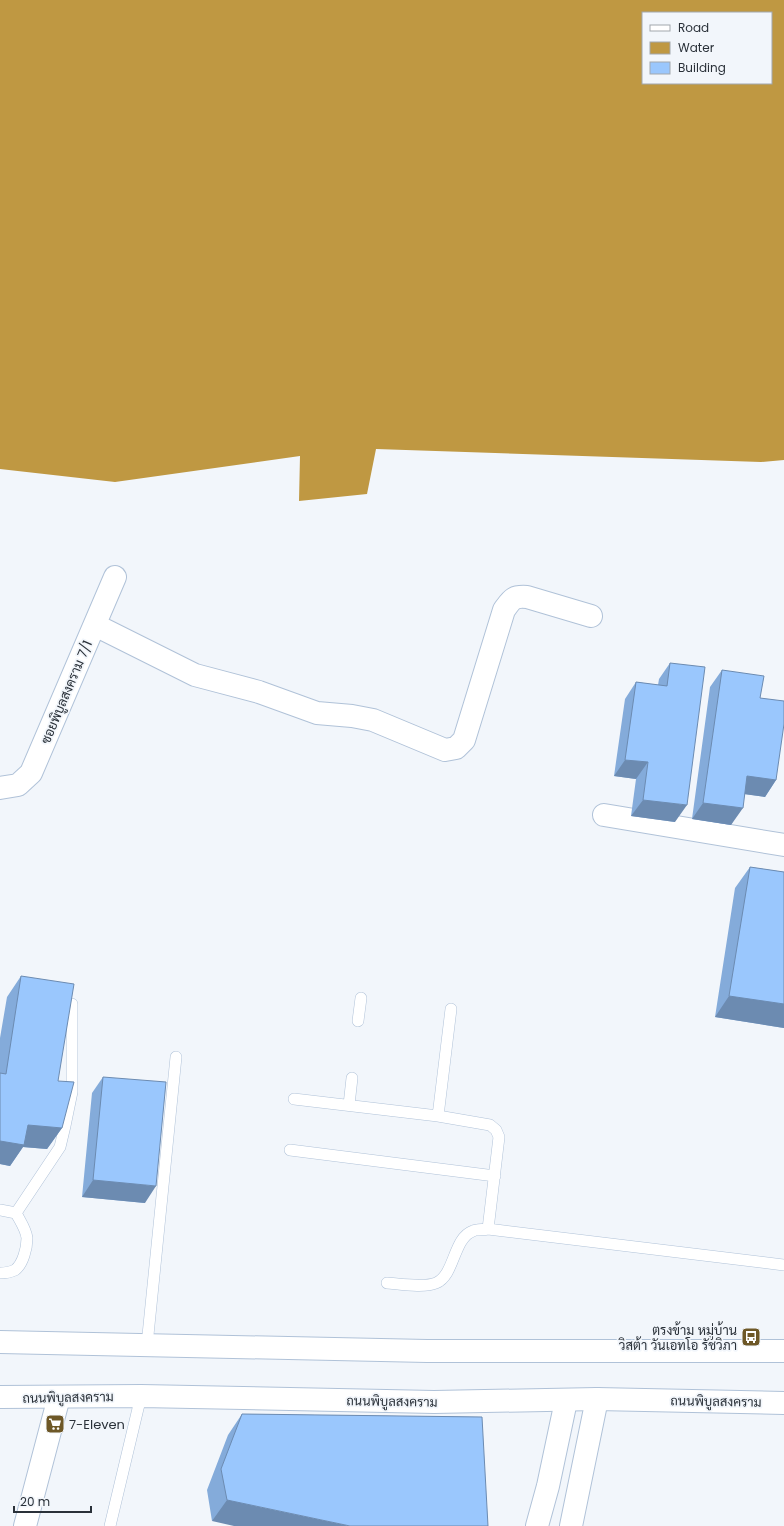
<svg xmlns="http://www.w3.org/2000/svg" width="784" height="1526" viewBox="0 0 784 1526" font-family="Poppins,Sarabun,sans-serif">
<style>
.water{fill:#bf9842;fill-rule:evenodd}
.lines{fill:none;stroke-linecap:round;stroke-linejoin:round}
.service-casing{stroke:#b0c2d8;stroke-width:12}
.minor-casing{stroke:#b0c2d8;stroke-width:24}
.primary-casing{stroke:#b0c2d8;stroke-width:24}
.service{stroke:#fff;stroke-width:11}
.minor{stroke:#fff;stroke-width:22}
.primary{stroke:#fff;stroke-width:22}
.wall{fill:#84abda}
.shaded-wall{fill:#6c8bb1}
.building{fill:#9ac7fd;stroke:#6c8bb1}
.labels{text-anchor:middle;stroke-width:3.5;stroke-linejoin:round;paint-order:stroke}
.street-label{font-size:13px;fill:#2a3139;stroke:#f2f6fb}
.poi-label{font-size:13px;fill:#2a3139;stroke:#f2f6fb;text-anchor:end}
</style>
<rect width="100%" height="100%" fill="#f2f6fb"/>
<path class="water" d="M0,0H784V460L761,462L376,449L367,494L299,501L300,456L115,482L0,469ZM643,13H771V83H643Z"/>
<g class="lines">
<g class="service-casing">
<path id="service" d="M358,1021L361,998
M294,1099L438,1116L490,1125L496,1130L499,1137L488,1229
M349,1105L352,1078
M438,1116L451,1009
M290,1150L495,1176
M0,1210L16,1213C20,1221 26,1229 27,1238C27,1248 23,1264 15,1270C11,1272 5,1273 0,1273
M16,1213L60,1147L65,1126L72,1092V1004
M387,1283C400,1284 424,1288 436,1283C455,1275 453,1238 473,1231C477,1229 483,1230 488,1229L784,1265
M147,1345L176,1057
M110,1526L141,1396"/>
</g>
<g class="minor-casing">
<path id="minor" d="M95,625L195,675L259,692L317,713L352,716L373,720L445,750L456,748L464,740L504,610C512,599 513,596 527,597L591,616
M0,788L18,785L31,773L115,577
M604,815L784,845
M25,1526L59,1397
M537,1526L548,1486L566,1401
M571,1526L597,1399"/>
</g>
<g class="primary-casing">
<path id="primary" d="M0,1342L427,1351H784
M0,1397L141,1396L434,1402L597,1399L784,1403"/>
</g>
<use href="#service" class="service"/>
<use href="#minor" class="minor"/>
<use href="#primary" class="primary"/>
</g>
<path class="wall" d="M670,663L675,822L631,816L636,779L614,776L625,699L636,682L658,685L659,679Z
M722,670L760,698L776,780L765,797L745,794L731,825L692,819L710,687Z
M750,867L784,872V1028L715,1017L735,888Z
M21,976L58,1081L62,1128L47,1149L23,1147L10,1166L0,1164V1038L7,997Z
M103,1077L145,1203L82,1197L92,1093Z
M242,1414L482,1417L212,1521L207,1490L228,1435Z"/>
<path class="shaded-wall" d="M625,760L648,762L636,779L614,776Z
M747,776L776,780L765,797L736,793Z
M643,800L687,805L675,822L631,816Z
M703,803L743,808L731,825L692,819Z
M729,996L784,1004V1028L715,1017Z
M28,1125L62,1128L47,1149L23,1147L10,1166L0,1164V1141Z
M93,1180L156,1186L145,1203L82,1197Z
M227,1500L350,1526H234L212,1521Z"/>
<path class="building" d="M670,663L705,667L687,805L643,800L648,762L625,760L636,682L667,686Z
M722,670L764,676L760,698L784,701V724L776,780L747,776L743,808L703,803Z
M750,867L784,872V1004L729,996Z
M21,976L74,984L58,1081L74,1082L62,1128L28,1125L24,1145L0,1141V1073L6,1074Z
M103,1077L166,1082L156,1186L93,1180Z
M242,1414L482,1417L488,1526H350L227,1500L221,1469Z"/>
<defs>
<g id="bus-square" transform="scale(1)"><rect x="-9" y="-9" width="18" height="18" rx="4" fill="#6e5827" stroke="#f2f6fb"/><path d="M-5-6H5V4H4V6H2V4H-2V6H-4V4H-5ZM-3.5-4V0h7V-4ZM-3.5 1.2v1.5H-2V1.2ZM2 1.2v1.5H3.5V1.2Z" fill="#fff"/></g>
<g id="supermarket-square" transform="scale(1)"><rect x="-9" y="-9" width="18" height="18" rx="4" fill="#6e5827" stroke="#f2f6fb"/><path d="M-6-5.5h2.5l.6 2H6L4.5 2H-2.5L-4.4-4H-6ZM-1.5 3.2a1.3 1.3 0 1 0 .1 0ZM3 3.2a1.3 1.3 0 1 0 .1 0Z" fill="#fff"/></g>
</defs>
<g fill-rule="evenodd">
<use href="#bus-square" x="751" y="1337"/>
<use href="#supermarket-square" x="55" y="1424"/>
</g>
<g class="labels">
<g class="street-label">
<text transform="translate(66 692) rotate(-67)" y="5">ซอยพิบูลสงคราม 7/1</text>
<text transform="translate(68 1397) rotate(-1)" y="5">ถนนพิบูลสงคราม</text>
<text transform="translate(392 1401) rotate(1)" y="5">ถนนพิบูลสงคราม</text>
<text transform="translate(716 1401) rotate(1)" y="5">ถนนพิบูลสงคราม</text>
</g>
<g class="poi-label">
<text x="737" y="1335">ตรงข้าม หมู่บ้าน<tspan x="737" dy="15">วิสต้า วันเอทโอ รัชวิภา</tspan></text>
<text x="69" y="1429" text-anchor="start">7-Eleven</text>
</g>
</g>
<rect x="642" y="12" width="130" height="72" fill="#f2f6fb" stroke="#a2a7ad"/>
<rect x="650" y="25" width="20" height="6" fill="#ffffff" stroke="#a2a7ad"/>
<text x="678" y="32" font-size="12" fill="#2a3139">Road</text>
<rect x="650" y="42" width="20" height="12" fill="#bf9842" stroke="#a2a7ad"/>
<text x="678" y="52" font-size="12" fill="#2a3139">Water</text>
<rect x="650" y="62" width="20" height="12" fill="#9ac7fd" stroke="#a2a7ad"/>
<text x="678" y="72" font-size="12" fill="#2a3139">Building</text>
<path d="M14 1506v6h77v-6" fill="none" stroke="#2a3139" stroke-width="2"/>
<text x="20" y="1506" font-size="12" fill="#2a3139" stroke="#f2f6fb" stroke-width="3" paint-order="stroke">20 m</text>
</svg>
